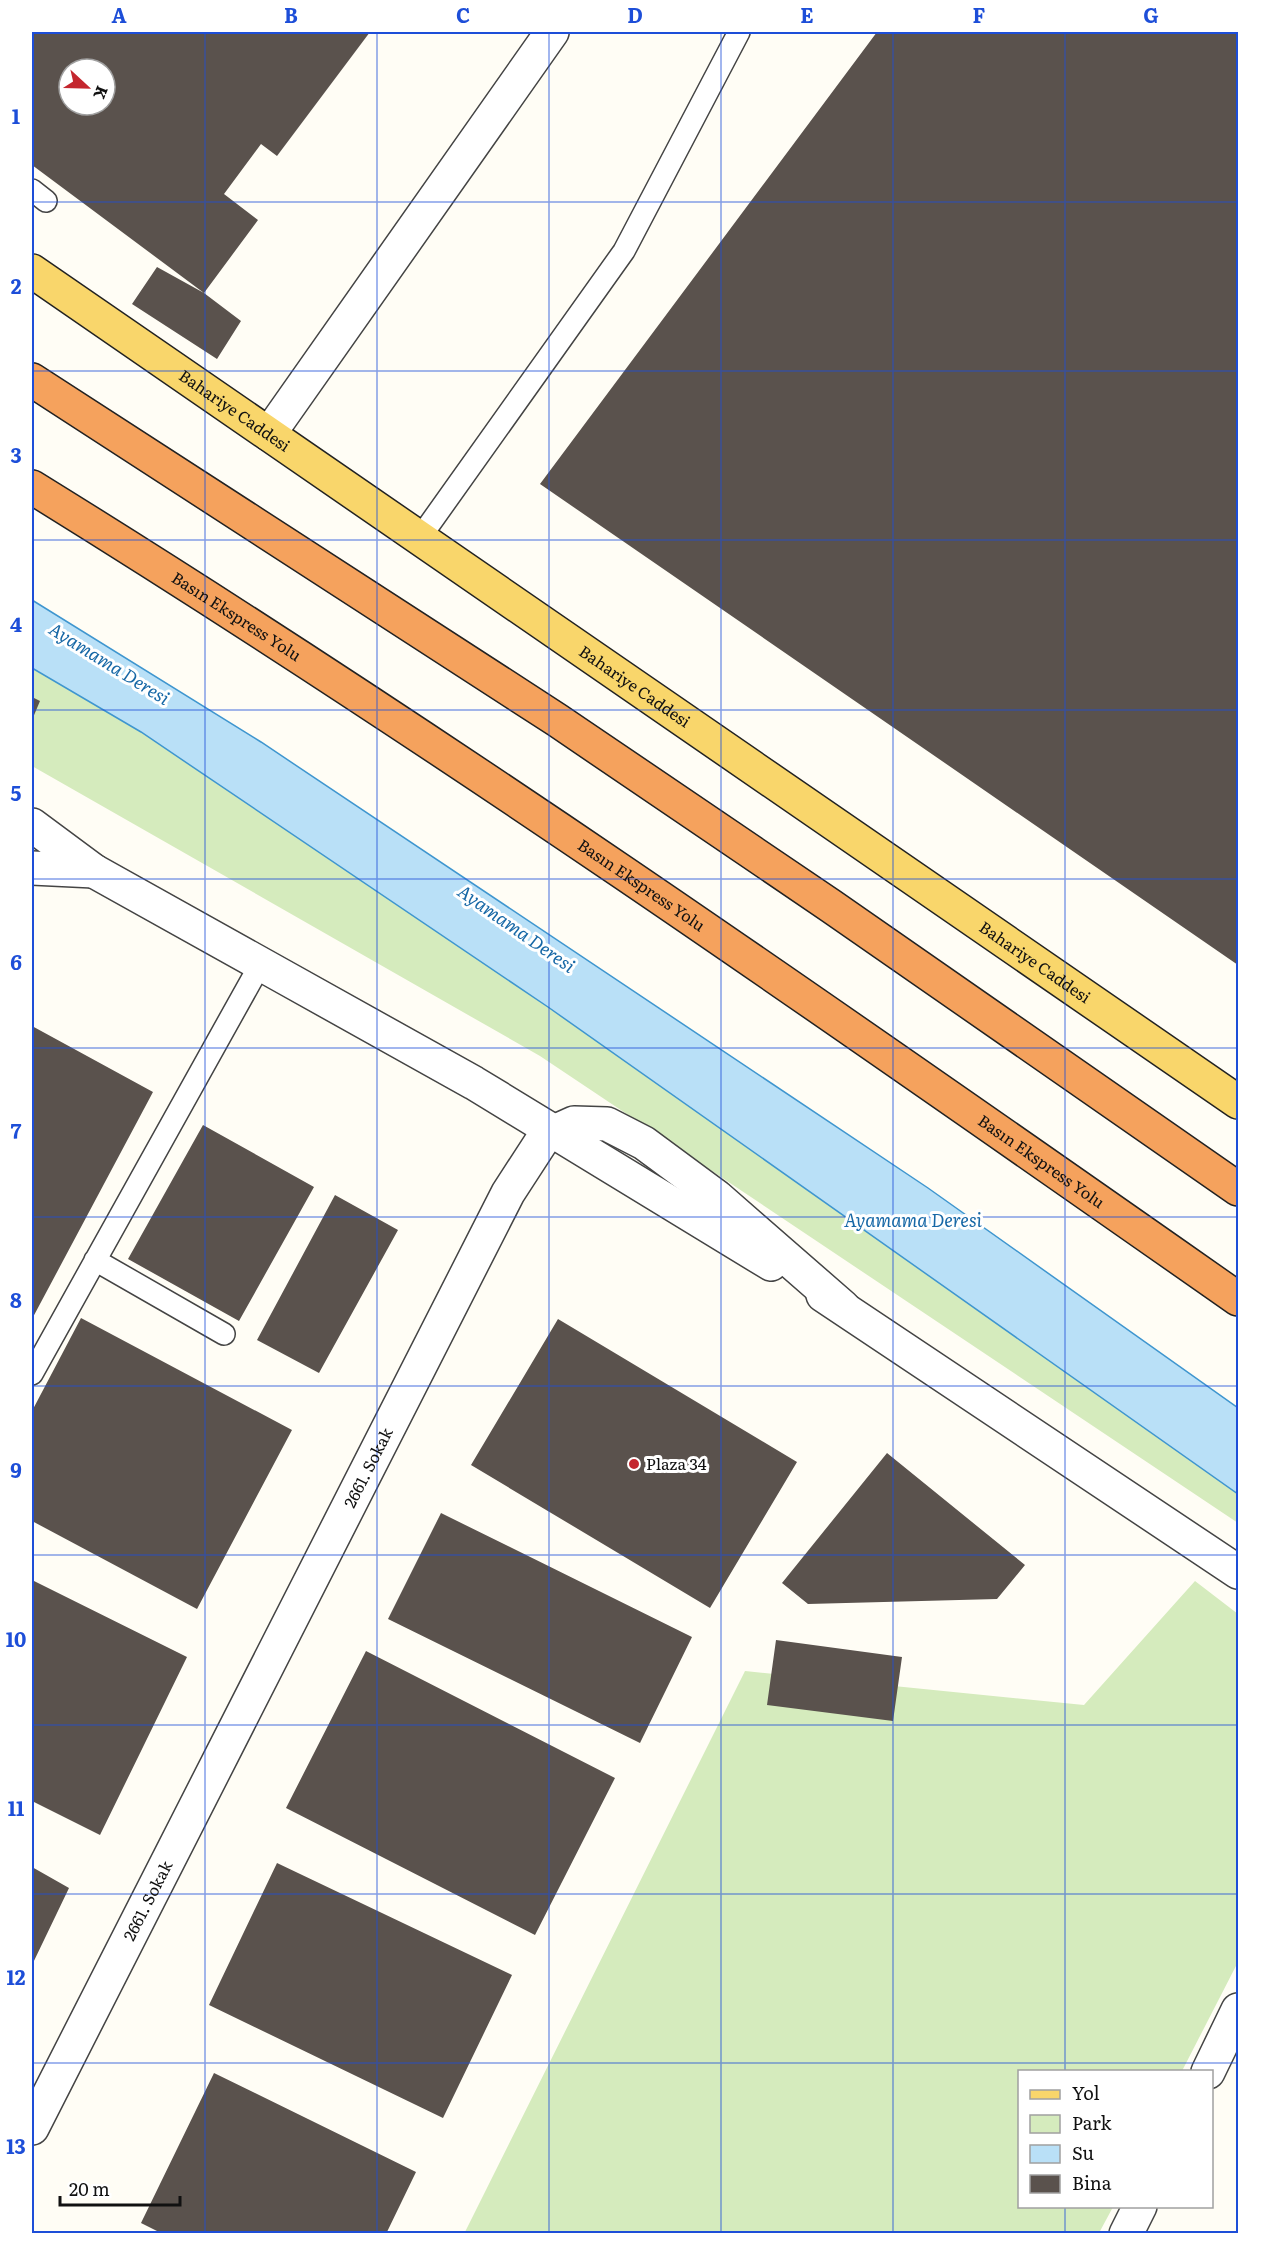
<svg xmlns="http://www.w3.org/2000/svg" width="1270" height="2265" viewBox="0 0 1270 2265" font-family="Literata,serif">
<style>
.green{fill:#d5ebbd}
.water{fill:#b9e0f7;stroke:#3f96cf;stroke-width:1.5}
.building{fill:#5a524d;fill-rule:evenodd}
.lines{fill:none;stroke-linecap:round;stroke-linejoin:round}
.service-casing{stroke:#444;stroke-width:24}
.minor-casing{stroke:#444;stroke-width:36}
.primary-casing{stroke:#222;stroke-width:36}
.motorway-casing{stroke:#222;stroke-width:36}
.service{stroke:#fff;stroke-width:21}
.minor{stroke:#fff;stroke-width:33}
.primary{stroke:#f9d66b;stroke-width:33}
.motorway{stroke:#f5a25d;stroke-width:33}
.grid{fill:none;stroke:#1d4ed8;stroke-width:1.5;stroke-opacity:0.55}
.poi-dot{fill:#c4262e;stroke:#fff;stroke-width:2}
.labels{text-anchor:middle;stroke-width:6;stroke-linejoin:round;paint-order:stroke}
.street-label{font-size:16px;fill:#111;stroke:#fff}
.poi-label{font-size:16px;fill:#111;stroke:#fff;text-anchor:start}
.water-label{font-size:18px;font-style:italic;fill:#1768a6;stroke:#fff}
.neatline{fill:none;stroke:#1d4ed8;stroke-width:2}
.grid-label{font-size:20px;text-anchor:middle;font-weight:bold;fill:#1d4ed8}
</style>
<rect width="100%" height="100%" fill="#fffdf5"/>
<path class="green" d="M32,668L141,732L548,1007L1238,1494V1523L540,1056L32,766Z
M1195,1581L1238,1614V1962L1182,2071L1020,2072V2206L1113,2207L1099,2233L464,2234L745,1671L1084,1705Z"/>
<path class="water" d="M32,600L261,742L928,1188L1238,1408V1494L548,1007L141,732L32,668Z"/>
<path class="building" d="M32,32H370L277,156L261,144L224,194L258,220L204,293L32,165ZM69,69H105V105H69Z
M877,32H1238V965L540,484Z
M157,267L204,293L241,321L217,359L132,304Z
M32,697L40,701L32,720Z
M32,1026L153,1092L32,1319Z
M203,1125L314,1187L239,1321L128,1259Z
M335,1195L398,1230L319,1373L257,1340Z
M81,1318L292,1430L197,1609L32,1521V1411Z
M558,1319L797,1462L710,1608L471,1465Z
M887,1453L1025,1565L997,1599L808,1604L782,1583Z
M441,1513L692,1637L640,1743L388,1619Z
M32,1580L187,1657L100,1835L32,1801Z
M776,1640L902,1657L893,1721L767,1705Z
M366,1651L615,1778L535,1935L286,1808Z
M277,1863L512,1975L443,2118L209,2005Z
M32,1867L69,1888L32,1965Z
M214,2073L416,2172L386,2234H163L141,2223Z"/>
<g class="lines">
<g class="service-casing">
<path id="service" d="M32,190L46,201
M419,539L624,251L739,32
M95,1260L224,1334
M32,1374L261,963"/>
</g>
<g class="minor-casing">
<g id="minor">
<path d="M269,434L552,32"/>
<path d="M32,825L94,871L474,1083L771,1264"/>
<path d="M32,868L94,871"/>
<path d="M823,1295L1238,1572"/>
<path d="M1208,2072L1238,2010"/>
<path id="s1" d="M32,2128L508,1193L545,1136L574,1123L607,1124L644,1143L717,1197L843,1307"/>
<path d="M1126,2234L1140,2206"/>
</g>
</g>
<g class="primary-casing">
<g id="primary">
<path id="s2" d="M32,271L1238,1102"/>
</g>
</g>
<g class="motorway-casing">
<g id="motorway">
<path d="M32,380L557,720L831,906L1238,1189"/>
<path id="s3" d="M32,487C444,742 841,1021 1238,1299"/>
</g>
</g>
<use href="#service" class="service"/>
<use href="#minor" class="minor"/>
<use href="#primary" class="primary"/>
<use href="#motorway" class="motorway"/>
</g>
<path class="grid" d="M205,32V2234M377,32V2234M549,32V2234M721,32V2234M893,32V2234M1065,32V2072M32,202H1238M32,371H1238M32,540H1238M32,710H1238M32,879H1238M32,1048H1238M32,1217H1238M32,1386H1238M32,1555H1238M32,1725H1238M32,1894H1238M32,2063H1238M1065,2206V2234"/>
<circle class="poi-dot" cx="634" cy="1464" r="6"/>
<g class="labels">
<g class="street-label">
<text dy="6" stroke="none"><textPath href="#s2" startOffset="246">Bahariye Caddesi</textPath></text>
<text dy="6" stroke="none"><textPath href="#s3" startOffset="242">Basın Ekspress Yolu</textPath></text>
<text dy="6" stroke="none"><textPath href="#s2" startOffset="732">Bahariye Caddesi</textPath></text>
<text dy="6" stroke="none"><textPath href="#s3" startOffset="728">Basın Ekspress Yolu</textPath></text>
<text dy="6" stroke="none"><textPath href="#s2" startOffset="1218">Bahariye Caddesi</textPath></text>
<text dy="6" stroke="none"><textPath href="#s3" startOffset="1214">Basın Ekspress Yolu</textPath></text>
<text dy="6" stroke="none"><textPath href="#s1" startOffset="741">2661. Sokak</textPath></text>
<text dy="6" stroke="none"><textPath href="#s1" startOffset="255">2661. Sokak</textPath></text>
</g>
<g class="poi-label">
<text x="646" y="1470">Plaza 34</text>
</g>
<g class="water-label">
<text transform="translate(109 664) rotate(32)" y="6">Ayamama Deresi</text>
<text transform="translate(516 929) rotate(35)" y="6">Ayamama Deresi</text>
<text x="913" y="1227">Ayamama Deresi</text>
</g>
</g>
<rect width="1270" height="2265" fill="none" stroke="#ffffff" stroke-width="66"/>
<rect x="1018" y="2070" width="195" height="138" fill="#ffffff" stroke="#a0a0a0" stroke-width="1.5"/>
<rect x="1030" y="2090" width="30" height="9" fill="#f9d66b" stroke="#a0a0a0" stroke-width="1.5"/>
<text x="1072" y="2100" font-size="18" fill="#111111">Yol</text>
<rect x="1030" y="2115" width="30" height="18" fill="#d5ebbd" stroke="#a0a0a0" stroke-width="1.5"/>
<text x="1072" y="2130" font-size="18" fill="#111111">Park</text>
<rect x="1030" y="2145" width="30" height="18" fill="#b9e0f7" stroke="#a0a0a0" stroke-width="1.5"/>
<text x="1072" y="2160" font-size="18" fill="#111111">Su</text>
<rect x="1030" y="2175" width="30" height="18" fill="#5a524d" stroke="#a0a0a0" stroke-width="1.5"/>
<text x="1072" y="2190" font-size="18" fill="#111111">Bina</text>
<g transform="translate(87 87) rotate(112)"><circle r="28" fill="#ffffff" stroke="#a0a0a0" stroke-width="1.5"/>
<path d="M0-4.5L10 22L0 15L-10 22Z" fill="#c4262e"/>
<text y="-9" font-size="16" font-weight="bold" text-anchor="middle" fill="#111111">K</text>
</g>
<path d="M60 2196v9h120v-9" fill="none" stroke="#111111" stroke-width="3"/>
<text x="69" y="2196" font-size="18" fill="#111111" stroke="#ffffff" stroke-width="4.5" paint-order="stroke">20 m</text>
<rect x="33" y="33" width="1204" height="2199" class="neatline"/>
<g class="grid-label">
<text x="119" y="23">A</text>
<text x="291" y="23">B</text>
<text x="463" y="23">C</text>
<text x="635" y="23">D</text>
<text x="807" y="23">E</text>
<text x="979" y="23">F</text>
<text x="1151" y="23">G</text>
<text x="16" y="124">1</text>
<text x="16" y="294">2</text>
<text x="16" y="463">3</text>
<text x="16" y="632">4</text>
<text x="16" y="801">5</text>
<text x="16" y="970">6</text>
<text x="16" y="1139">7</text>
<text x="16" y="1308">8</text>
<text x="16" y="1478">9</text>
<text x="16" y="1647">10</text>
<text x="16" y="1816">11</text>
<text x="16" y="1985">12</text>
<text x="16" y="2154">13</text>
</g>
</svg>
